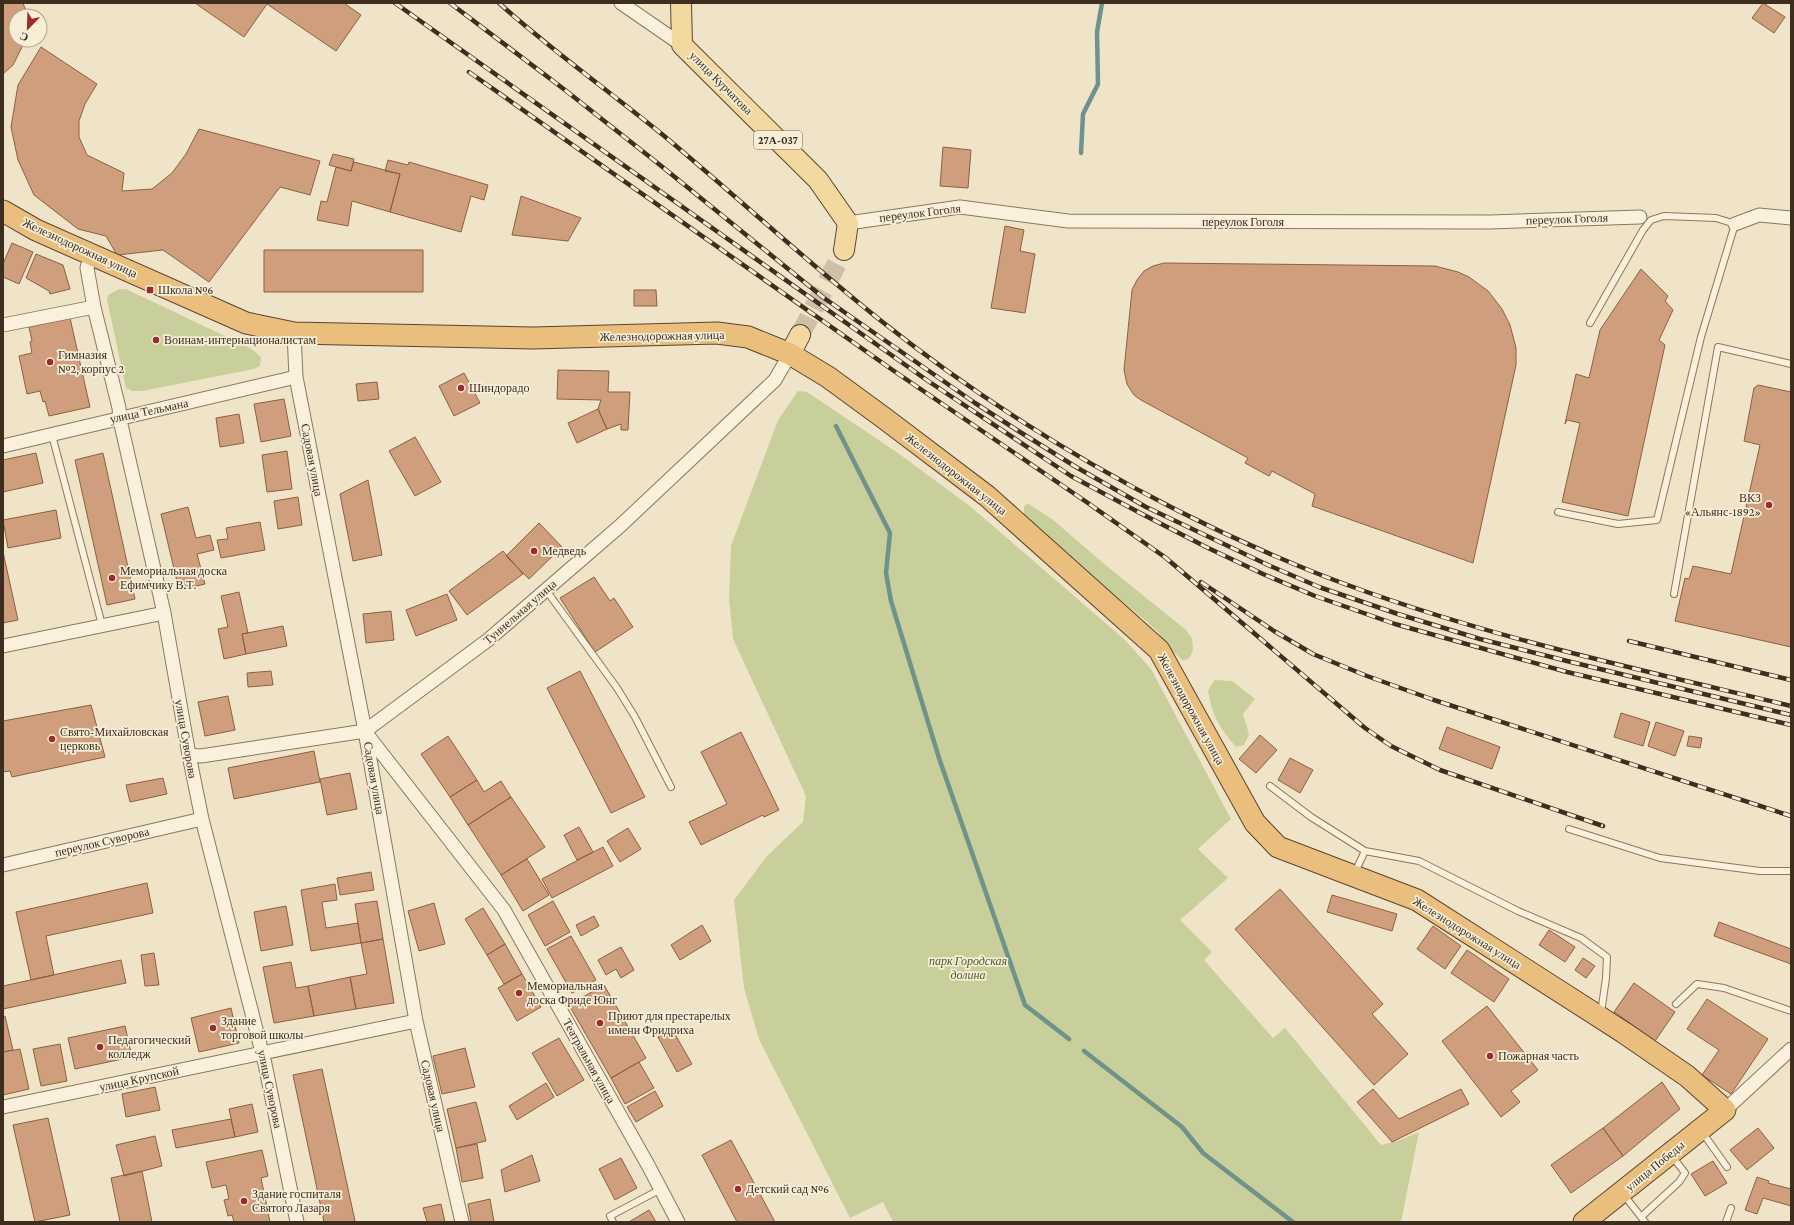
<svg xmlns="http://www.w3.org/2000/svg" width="1794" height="1225" viewBox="0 0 1794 1225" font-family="'Crimson Pro',serif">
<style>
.green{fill:#c9cf9b}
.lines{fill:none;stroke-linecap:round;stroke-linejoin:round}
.stream{stroke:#6f938a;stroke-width:4.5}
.building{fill:#cf9f7d;stroke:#8d5f41}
.primary-tunnel{stroke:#ccc0a6;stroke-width:20;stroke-dasharray:20 10;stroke-linecap:butt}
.service-casing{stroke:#8d765c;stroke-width:8}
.minor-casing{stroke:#8d765c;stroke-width:15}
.primary-casing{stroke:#5b4430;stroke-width:22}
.trunk-casing{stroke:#5b4430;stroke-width:23}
.service{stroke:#faf1dc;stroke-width:6}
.minor{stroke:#faf1dc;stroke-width:13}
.primary{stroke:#f3d9a0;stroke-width:20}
.trunk{stroke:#eabe7c;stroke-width:21}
.rail-casing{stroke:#3d2e20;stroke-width:4.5}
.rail{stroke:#f7eed8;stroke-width:3;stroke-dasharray:9;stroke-linecap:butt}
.poi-dot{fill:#9e2a2b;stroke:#f7eed8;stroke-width:1.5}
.labels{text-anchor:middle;stroke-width:3.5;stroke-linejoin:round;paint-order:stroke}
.shield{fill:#f7eed8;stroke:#756857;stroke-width:1}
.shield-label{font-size:11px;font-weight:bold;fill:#3d2e20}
.street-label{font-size:12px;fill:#3d2e20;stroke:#f7eed8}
.poi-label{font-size:12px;fill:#3d2e20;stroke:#f7eed8;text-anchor:start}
.park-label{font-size:12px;font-style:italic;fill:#4d5a26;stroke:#f7eed8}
</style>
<rect width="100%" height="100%" fill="#f0e4c8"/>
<path class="green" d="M119,289H126L250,348L261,357L260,366L254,369L142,391H132L126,388L107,300L108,295Z
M798,391L807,392L898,453L971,507L1125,640L1151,669L1231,819L1198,849L1228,878L1180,920L1212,952L1204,960L1273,1038L1285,1028L1381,1145L1403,1139L1419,1132L1401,1222H893L883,1202L850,1218L759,1039L744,988L734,900L767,856L803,822L806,796L733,639L729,598L731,546L778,420Z
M1027,503L1052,519L1103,563L1186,630L1192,638L1193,650L1190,657L1186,660H1182L1170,649L1158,632L1147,622L1111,592L1089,577L1024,516V507Z
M1215,680L1232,681L1255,699L1243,714L1249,734L1244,745L1236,747C1220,729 1211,714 1208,690Z"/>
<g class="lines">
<path class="stream" d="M1081,153L1083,114L1098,84L1097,32L1102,3
M836,426L890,533L886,573L891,601L939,758L1025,1005L1069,1039
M1084,1051L1182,1127L1203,1153L1293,1222"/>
</g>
<path class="building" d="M3,3H23L27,14V16H16V40L25,41L13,65L3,74Z
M195,3H344L361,15L336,51L267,4L244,37Z
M1763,3L1785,17L1774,33L1752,18Z
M41,47L97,84L85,104L79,121V137L87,155L124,173L122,191L152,189L172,173L186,154L199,129L320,161L310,195L280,187L209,282L163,250L117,255L106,236L78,229L34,195L18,160L11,127L18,85Z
M943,147L971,150L968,188L940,186Z
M333,154L354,159L351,171L329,165Z
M388,160L408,165L409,162L488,185L484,200L471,196L461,232L390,212L400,174L385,171Z
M354,162L400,174L390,212L352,201L348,226L317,220L321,201L327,202L336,167L351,171Z
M521,196L581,218L568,241L512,235Z
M1005,226L1024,230L1020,251L1035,254L1025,313L991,308Z
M12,243L33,252L19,284L3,277V264Z
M264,250H423V292H264Z
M36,254L63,265L70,289L50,294L49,291L26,278Z
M1164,263L1435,266L1458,272L1469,277L1488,291L1502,309L1510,325L1516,348V365L1473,563L1312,506L1315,494L1272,471L1269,476L1245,463L1248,458L1141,400L1134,395L1127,384L1124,370L1132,290L1137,280L1144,271L1153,266Z
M1641,269L1668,296L1665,301L1673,310L1659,340L1665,345L1628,516L1562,502L1580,423L1567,420L1565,424L1576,374L1589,378L1600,330Z
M634,290H656L657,306H634Z
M70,318L90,407L49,416L45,401L43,402L40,391L27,394L19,356L32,353L30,342L32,341L29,327Z
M558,370L609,371L608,392H630L628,430H621V424L607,429L598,409L601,400L557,399Z
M464,373L480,403L454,416L439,386Z
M377,382L379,399L358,401L356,384Z
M1758,385L1791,392V647L1675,621L1685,578L1689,579L1693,566L1731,574L1760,445L1744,441L1754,388Z
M284,399L291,436L261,442L254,404Z
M598,409L607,429L577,443L568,423Z
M239,414L244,443L220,447L216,418Z
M415,437L441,482L415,496L389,451Z
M287,451L292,489L267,492L262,455Z
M36,453L43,483L3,492V460Z
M103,453L135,599L107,605L75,460Z
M368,480L382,555L353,561L340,494Z
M298,497L302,525L278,529L274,501Z
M188,507L196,538L210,535L214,550L197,554L205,584L179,590L161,514Z
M56,510L61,538L8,548L3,520Z
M260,522L265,550L221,558L217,540L228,539L226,528Z
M539,523L562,547L529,579L506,556Z
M503,551L523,574L467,615L449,591Z
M3,552L18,620L3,623Z
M594,577L610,601L614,598L633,627L595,652L560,598Z
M239,592L248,633L242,634L246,654L224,659L218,629L228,627L221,596Z
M447,594L457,620L416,636L406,610Z
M391,611L394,640L366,643L363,614Z
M283,626L287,646L246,654L242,634Z
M271,671L273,685L248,687L247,673Z
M580,671L645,797L611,813L547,688Z
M228,696L235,730L205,736L198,702Z
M91,705L105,757L12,777L10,771L3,772V721Z
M1621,713L1650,722L1643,746L1614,737Z
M1656,722L1684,731L1675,756L1648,746Z
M1447,727L1500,747L1492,769L1439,749Z
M741,732L779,810L764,817L763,815L701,845L689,822L727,804L701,752Z
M1260,735L1277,750L1256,773L1239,759Z
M448,736L477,780L450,797L421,754Z
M1689,736L1702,738L1700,748L1687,746Z
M314,751L320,782L234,799L228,768Z
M1290,758L1313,770L1300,793L1278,780Z
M350,773L357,809L327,815L320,779Z
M163,778L167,794L130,802L126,785Z
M477,780L484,792L501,781L511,797L468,825L450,797Z
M511,797L545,847L501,875L468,825Z
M579,827L593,852L577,860L564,835Z
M628,828L641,849L620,862L607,841Z
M603,847L613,866L552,898L542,879Z
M527,859L549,895L523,911L501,875Z
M371,872L374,890L340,895L337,878Z
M147,883L153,913L46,936L54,975L31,980L16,912Z
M335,884L337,900L322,902L326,928L358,923L361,943L311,951L301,890Z
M1280,889L1383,1004L1372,1014L1408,1054L1374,1085L1235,929Z
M1332,895L1397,914L1392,931L1327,912Z
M377,901L383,939L361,943L355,904Z
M553,901L570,932L545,946L528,915Z
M434,903L445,944L419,951L408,911Z
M286,906L293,945L261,951L254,912Z
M483,908L505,944L487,955L465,919Z
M594,916L599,926L581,936L576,925Z
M1719,922L1791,949V964L1714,936Z
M702,925L711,941L680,960L671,945Z
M1433,926L1461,946L1445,969L1417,949Z
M1549,930L1575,947L1565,962L1539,945Z
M571,936L596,980L572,993L547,949Z
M383,939L394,1003L356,1009L350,977L367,974L361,943Z
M505,944L522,974L504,984L487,955Z
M621,947L634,970L621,978L616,969L606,975L598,960Z
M1467,950L1509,979L1494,1002L1451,973Z
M154,953L159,985L145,986L141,955Z
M1583,958L1595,966L1586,978L1575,970Z
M121,960L126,983L3,1009V986Z
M291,962L296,988L308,986L314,1016L274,1023L263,967Z
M522,974L541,1007L517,1021L498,988Z
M350,977L356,1009L314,1016L308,986Z
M1634,983L1675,1012L1655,1041L1614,1012Z
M604,985L646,1058L611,1078L569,1005Z
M1707,999L1768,1039L1731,1094L1702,1075L1719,1050L1687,1029Z
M1487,1006L1538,1070L1511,1091L1520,1102L1501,1117L1442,1041Z
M231,1008L239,1043L199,1052L191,1018Z
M5,1016L13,1050L3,1052V1017Z
M125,1026L132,1057L75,1069L68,1038Z
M672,1029L692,1064L677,1072L658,1037Z
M559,1038L584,1080L557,1096L532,1053Z
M60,1044L67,1081L41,1086L33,1049Z
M465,1048L475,1087L442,1094L433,1056Z
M20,1049L29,1089L3,1095V1052Z
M639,1062L654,1088L625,1104L611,1078Z
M322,1069L355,1221L349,1222H324L293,1075Z
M1662,1082L1680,1109L1623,1156L1603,1128Z
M546,1083L554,1097L517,1120L509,1106Z
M155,1087L160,1110L126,1117L122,1094Z
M1373,1089L1399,1119L1461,1089L1469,1104L1392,1142L1357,1102Z
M655,1091L663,1106L636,1122L627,1107Z
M476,1102L486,1141L456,1148L447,1109Z
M252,1104L258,1132L235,1137L229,1109Z
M48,1118L70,1215L35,1222L13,1125Z
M231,1119L235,1137L176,1148L172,1130Z
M1603,1128L1623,1156L1571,1193L1551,1165Z
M1758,1128L1774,1148L1747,1170L1730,1150Z
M155,1136L162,1166L124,1176L116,1145Z
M731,1140L775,1222H737L702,1155Z
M477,1144L483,1178L462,1182L456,1148Z
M262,1150L268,1176L261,1178L270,1222H234L232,1215L228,1216L224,1200L229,1199L226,1185L212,1188L206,1162Z
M532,1155L540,1181L505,1192L501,1170Z
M621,1158L637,1188L615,1200L599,1169Z
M1713,1161L1727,1183L1705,1196L1691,1174Z
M142,1171L152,1222H120L111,1178Z
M1757,1177L1769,1181L1768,1183L1791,1189V1206L1763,1198L1757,1214L1745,1210Z
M490,1199L494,1222H471L468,1204Z
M441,1204L445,1222H427L423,1208Z
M649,1210L656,1222H629Z"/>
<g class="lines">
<path class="primary-tunnel" d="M800,335L844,250"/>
<g class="service-casing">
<path id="service" d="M52,435L102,625
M1558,512L1618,524L1657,520L1701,337L1735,224L1716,218L1664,216L1651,220L1643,230L1590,323
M546,590L617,688L635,717L671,787
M1674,594L1718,347L1791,364
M1270,786L1311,817L1365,851L1355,872
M1569,829L1660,858L1760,871H1791
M1365,851L1419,861L1518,911L1581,938L1607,957L1606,978L1601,1013
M1676,1004L1697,984L1724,988L1791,1011
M1702,1132L1727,1167
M1624,1195L1645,1222
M1641,1217L1679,1182L1685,1173L1672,1156
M613,1222L610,1216L661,1189
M1726,1222L1731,1208"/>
</g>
<g class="minor-casing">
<path id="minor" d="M621,3L682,45
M848,223L960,207L1068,221L1490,222L1640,217
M1735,224L1759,215L1791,218
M91,255L87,268L94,307L119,408L120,420L164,613L189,755L202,819L265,1064L297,1222
M3,325L94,307
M294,333L296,377L365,731L416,1021L462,1222
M3,446L296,377
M3,646L164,613
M366,733L504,910L648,1165L678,1222
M189,755L201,756L365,731L488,640L620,526L775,380L790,354
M3,865L202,819
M3,1107L416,1021
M1725,1110L1791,1049"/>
</g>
<g class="primary-casing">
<path id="primary" d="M681,3L682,45L818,180L848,223L844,250
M790,354L800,335"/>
</g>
<g class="trunk-casing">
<path id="trunk" d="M3,211L36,230L246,323L294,333L533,338L717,333L748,337L790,354L828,377L884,418L987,496L1159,650L1255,823L1278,847L1417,900L1623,1032L1687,1076L1725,1110L1584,1222"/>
</g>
<use href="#service" class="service"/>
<use href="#minor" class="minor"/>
<use href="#primary" class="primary"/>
<use href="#trunk" class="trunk"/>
<g class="rail-casing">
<path id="rail" d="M395,3L928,381L1071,476L1142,514L1206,547L1263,574L1315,596L1395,624L1567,672L1791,725
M450,3L565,90L660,165L824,298L975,403L1020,432L1076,467L1146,507L1268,565L1319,587L1398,614L1480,639L1571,662L1791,715
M499,3C551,50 609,91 663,135C736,196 806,261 880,320C1012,425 1164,513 1321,575C1473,634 1633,668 1791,706
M469,72L894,371L1085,501L1166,558L1365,728L1391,746L1440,770L1603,826
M1201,582L1274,631L1313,654L1367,676L1434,700L1791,816
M1629,641L1791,680"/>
</g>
<use href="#rail" class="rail"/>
</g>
<g class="poi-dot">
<rect x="146" y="286" width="8" height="8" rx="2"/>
<circle cx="156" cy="340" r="4"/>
<circle cx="50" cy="362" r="4"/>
<circle cx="461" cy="388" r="4"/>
<circle cx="1769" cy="505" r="4"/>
<circle cx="534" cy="551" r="4"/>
<circle cx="112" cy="578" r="4"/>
<circle cx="52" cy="739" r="4"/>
<circle cx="519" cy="993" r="4"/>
<circle cx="600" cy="1023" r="4"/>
<circle cx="213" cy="1028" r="4"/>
<circle cx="100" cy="1047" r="4"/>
<circle cx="1490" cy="1056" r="4"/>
<circle cx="738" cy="1189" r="4"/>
<circle cx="244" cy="1201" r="4"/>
</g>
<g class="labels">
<rect class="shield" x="754" y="131" width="48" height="18" rx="3"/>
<g class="shield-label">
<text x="778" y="144">27А-037</text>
</g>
<g class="street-label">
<text transform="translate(721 83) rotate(45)" y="4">улица Курчатова</text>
<text transform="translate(920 213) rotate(-7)" y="4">переулок Гоголя</text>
<text transform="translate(1567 219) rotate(-2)" y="4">переулок Гоголя</text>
<text x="1243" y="226">переулок Гоголя</text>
<text transform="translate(80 248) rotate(25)" y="4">Железнодорожная улица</text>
<text transform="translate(662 336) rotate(-1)" y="4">Железнодорожная улица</text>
<text transform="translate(149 411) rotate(-12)" y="4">улица Тельмана</text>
<text transform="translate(312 460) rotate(79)" y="4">Садовая улица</text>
<text transform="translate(956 474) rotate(38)" y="4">Железнодорожная улица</text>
<text transform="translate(520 612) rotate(-41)" y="4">Туннельная улица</text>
<text transform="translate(1191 709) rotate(61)" y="4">Железнодорожная улица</text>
<text transform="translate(186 739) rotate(80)" y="4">улица Суворова</text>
<text transform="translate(374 778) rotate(80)" y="4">Садовая улица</text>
<text transform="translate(102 842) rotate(-13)" y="4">переулок Суворова</text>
<text transform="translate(1467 933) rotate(32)" y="4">Железнодорожная улица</text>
<text transform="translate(589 1061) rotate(61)" y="4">Театральная улица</text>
<text transform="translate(139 1079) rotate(-12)" y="4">улица Крупской</text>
<text transform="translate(270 1089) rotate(78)" y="4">улица Суворова</text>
<text transform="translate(433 1096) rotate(77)" y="4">Садовая улица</text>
<text transform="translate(1655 1166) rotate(-39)" y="4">улица Победы</text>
</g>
<g class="poi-label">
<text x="158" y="294">Школа №6</text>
<text x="164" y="344">Воинам-интернационалистам</text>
<text x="58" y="359">Гимназия<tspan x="58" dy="14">№2, корпус 2</tspan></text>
<text x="469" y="392">Шиндорадо</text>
<text x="1761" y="502" text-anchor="end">ВКЗ<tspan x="1761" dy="14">«Альянс-1892»</tspan></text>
<text x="542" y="555">Медведь</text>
<text x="120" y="575">Мемориальная доска<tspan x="120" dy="14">Ефимчику В.Т.</tspan></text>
<text x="60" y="736">Свято-Михайловская<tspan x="60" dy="14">церковь</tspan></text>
<text x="527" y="990">Мемориальная<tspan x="527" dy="14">доска Фриде Юнг</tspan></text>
<text x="608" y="1020">Приют для престарелых<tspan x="608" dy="14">имени Фридриха</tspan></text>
<text x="221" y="1025">Здание<tspan x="221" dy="14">торговой школы</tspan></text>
<text x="108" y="1044">Педагогический<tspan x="108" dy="14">колледж</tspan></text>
<text x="1498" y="1060">Пожарная часть</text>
<text x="746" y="1193">Детский сад №6</text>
<text x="252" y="1198">Здание госпиталя<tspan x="252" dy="14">Святого Лазаря</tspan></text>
</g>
<g class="park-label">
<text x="968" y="965">парк Городская<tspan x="968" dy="14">долина</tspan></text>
</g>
</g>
<rect width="1794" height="1225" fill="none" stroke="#3d2e20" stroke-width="8"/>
<g transform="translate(28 28) rotate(203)"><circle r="19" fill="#f7eed8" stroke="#ada18e"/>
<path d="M0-3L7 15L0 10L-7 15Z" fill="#9e2a2b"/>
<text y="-6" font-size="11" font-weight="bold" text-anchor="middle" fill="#3d2e20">С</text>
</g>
</svg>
